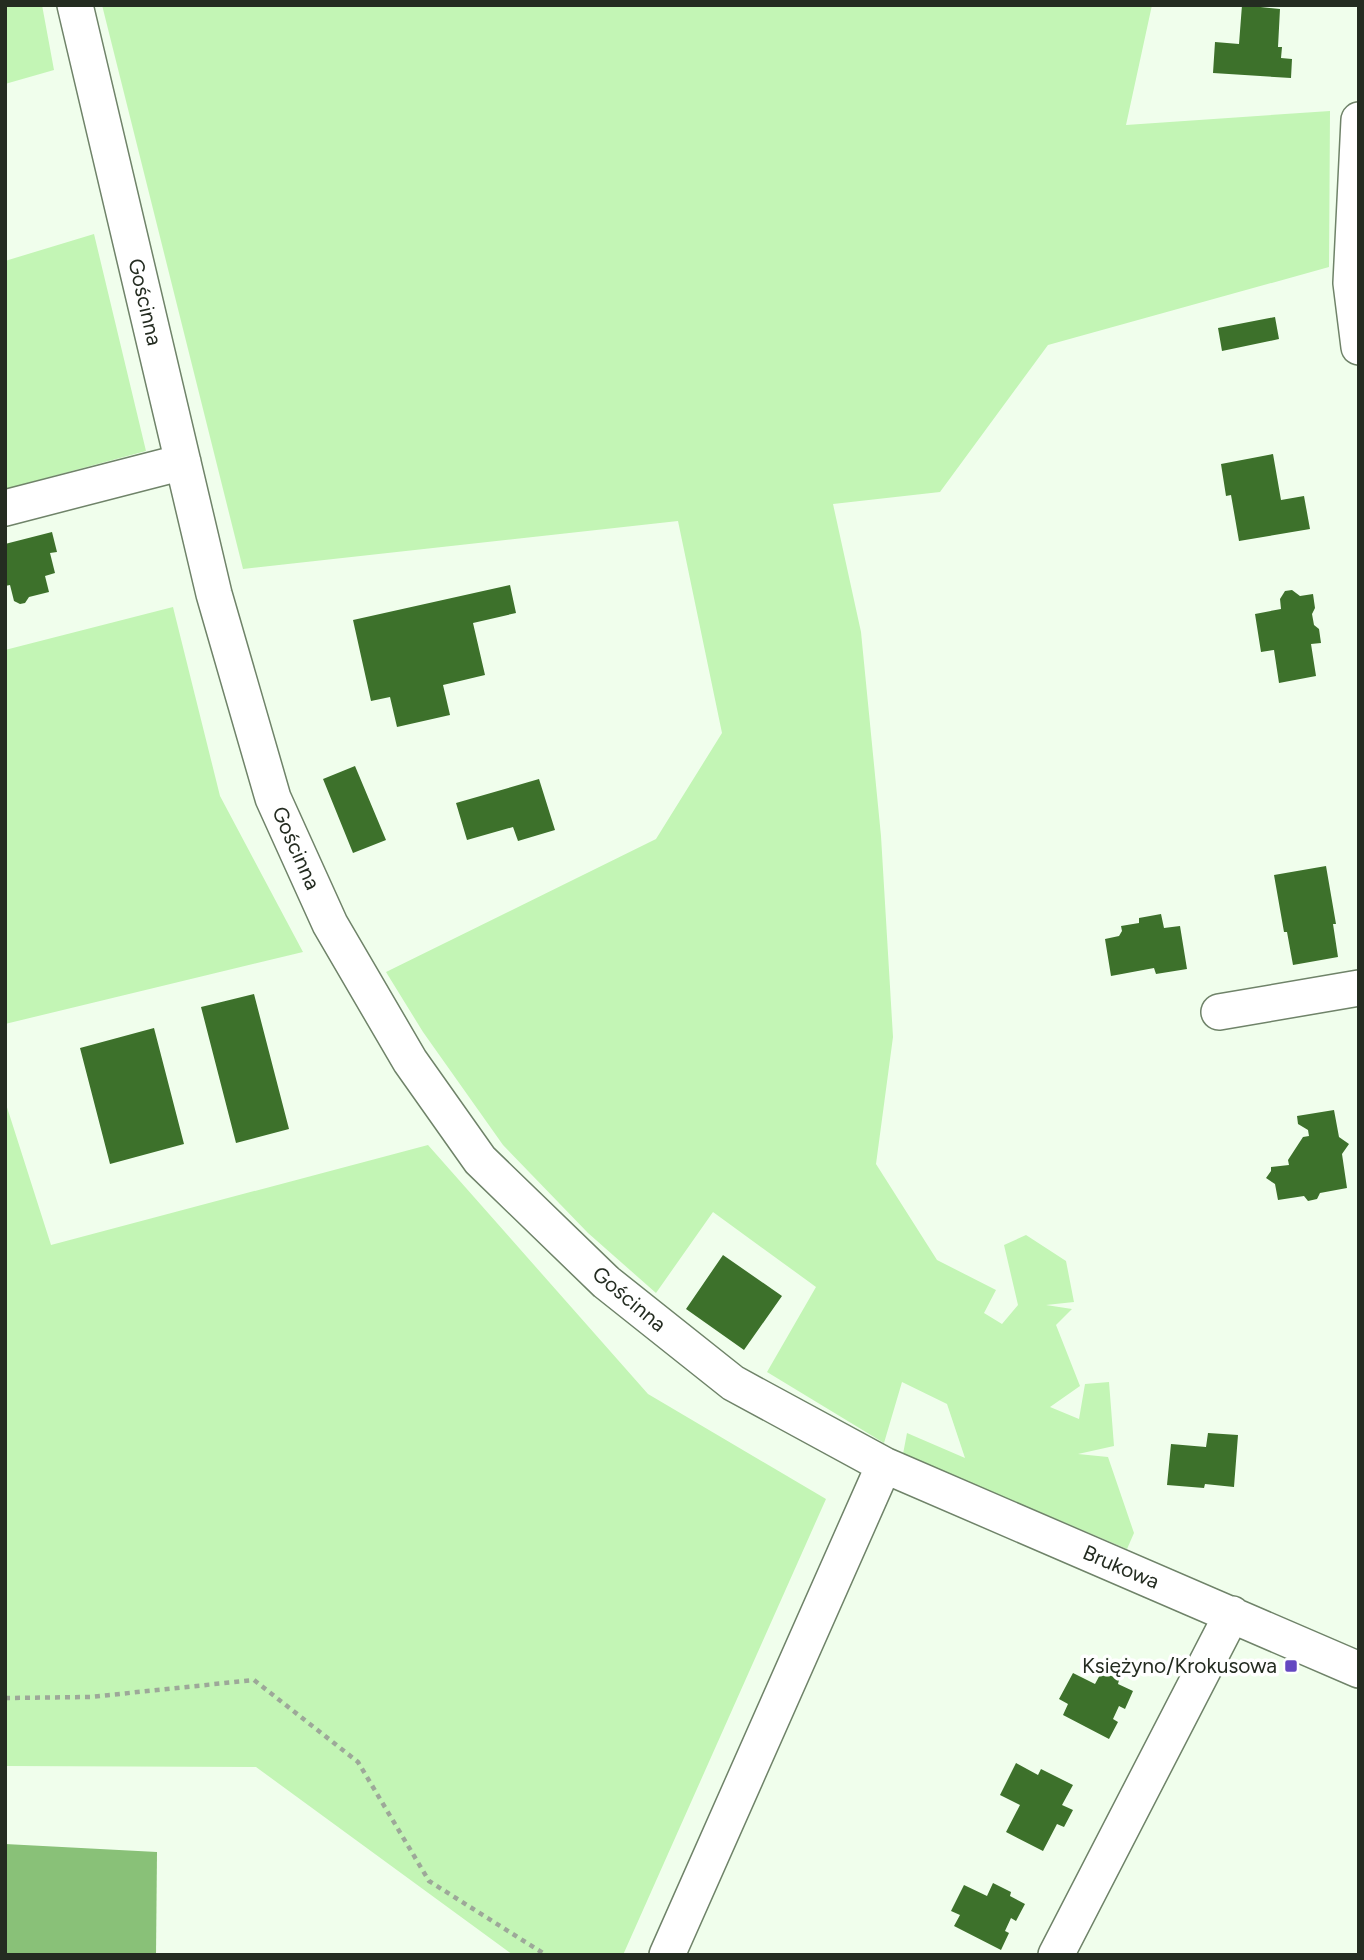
<svg xmlns="http://www.w3.org/2000/svg" width="1364" height="1960" viewBox="0 0 1364 1960" font-family="Figtree,sans-serif">
<style>
.green{fill:#c3f5b5}
.water{fill:#89c178}
.building{fill:#3d712b}
.lines{fill:none;stroke-linecap:round;stroke-linejoin:round}
.minor-casing{stroke:#6f8369;stroke-width:38}
.path{stroke:#9da899;stroke-width:4.5;stroke-dasharray:5 5;stroke-linecap:butt}
.minor{stroke:#fff;stroke-width:35}
.poi-dot{fill:#6448c1;stroke:#fff;stroke-width:2.5}
.labels{text-anchor:middle;stroke-width:7;stroke-linejoin:round;paint-order:stroke}
.street-label{font-size:21px;fill:#242c21;stroke:#fff}
.poi-label{font-size:21px;fill:#242c21;stroke:#fff;text-anchor:end}
</style>
<rect width="100%" height="100%" fill="#f0feec"/>
<path class="green" d="M5,5H42L54,70L5,84Z
M102,5H1152L1126,125L1330,111L1329,267L1048,345L940,492L833,504L861,632L881,836L893,1037L876,1164L937,1260L996,1290L984,1313L1002,1324L1018,1305L1004,1245L1026,1235L1066,1261L1074,1302L1046,1305L1072,1309L1056,1325L1080,1386L1050,1407L1079,1419L1085,1384L1109,1382L1114,1446L1078,1454L1108,1457L1134,1533L1127,1549L903,1454L907,1433L965,1458L947,1404L902,1382L884,1443L767,1372L816,1287L713,1212L656,1293L588,1233L503,1145L423,1032L386,972L656,839L722,733L678,521L243,569Z
M94,234L146,451L5,489V261Z
M173,607L220,796L303,952L5,1024V650Z
M5,1101L51,1245L428,1145L648,1394L826,1499L623,1955H513L256,1767L5,1766Z"/>
<path class="water" d="M5,1844L157,1852L156,1955H5Z"/>
<path class="building" d="M1242,5L1280,9L1278,47H1282L1281,58L1292,59L1291,78L1213,73L1215,42L1239,44Z
M1275,317L1279,339L1222,351L1218,328Z
M1273,454L1281,500L1304,496L1310,529L1239,541L1231,495L1226,496L1221,464Z
M52,532L57,552L50,553L55,573L45,576L49,592L29,597L25,603L20,604L14,601L10,585L5,586V544Z
M510,585L516,613L473,623L485,675L443,685L450,715L397,727L390,697L371,701L353,620Z
M1292,590L1300,596L1313,594L1315,608L1312,614L1314,625L1319,629L1321,643L1311,644L1316,676L1279,683L1274,650L1261,652L1255,614L1281,609L1280,599L1285,591Z
M355,766L386,840L353,853L323,779Z
M539,779L555,830L518,841L513,827L467,840L456,803Z
M1326,866L1336,924H1333L1338,957L1293,965L1287,932H1284L1274,875Z
M1161,914L1164,928L1180,926L1187,969L1156,974L1154,968L1111,976L1105,939L1119,936L1122,931L1121,926L1139,923V918Z
M254,994L289,1129L236,1143L201,1007Z
M154,1028L184,1144L110,1164L80,1048Z
M1334,1110L1339,1137L1349,1144L1342,1154L1347,1188L1320,1193L1317,1199L1308,1201L1304,1196L1278,1200L1275,1184L1266,1178L1271,1171V1167L1289,1165L1288,1160L1303,1137L1309,1136L1308,1130L1298,1124L1297,1116Z
M723,1255L782,1296L744,1350L686,1309Z
M1208,1433L1238,1435L1234,1487L1205,1484L1204,1488L1167,1485L1171,1444L1206,1447Z
M1102,1671L1119,1680L1118,1684L1133,1691L1125,1709L1119,1706L1113,1719L1118,1722L1109,1739L1063,1715L1068,1704L1059,1699L1073,1673L1095,1684Z
M1016,1763L1038,1775L1041,1769L1073,1785L1062,1805L1073,1810L1064,1827L1057,1824L1043,1851L1006,1832L1020,1805L1000,1795Z
M993,1883L1011,1892L1010,1896L1025,1904L1016,1921L1011,1918L1005,1931L1009,1933L1001,1950L954,1926L960,1915L951,1911L964,1885L987,1896Z"/>
<g class="lines">
<g class="minor-casing">
<path id="minor" d="M75,5L214,594L273,798L330,924L410,1061L480,1160L606,1282L733,1383L884,1465L1359,1670
M1359,120L1351,283L1359,347
M5,508L183,462
M1219,1012L1359,988
M667,1955L884,1465
M1056,1955L1232,1614"/>
</g>
<path class="path" d="M5,1698L90,1697L254,1680L358,1762L429,1881L546,1955"/>
<use href="#minor" class="minor"/>
</g>
<rect class="poi-dot" x="1284" y="1659" width="14" height="14" rx="3.5"/>
<g class="labels">
<g class="street-label">
<text transform="translate(145 302) rotate(77)" y="7">Gościnna</text>
<text transform="translate(296 848) rotate(66)" y="7">Gościnna</text>
<text transform="translate(629 1299) rotate(40)" y="7">Gościnna</text>
<text transform="translate(1121 1567) rotate(23)" y="7">Brukowa</text>
</g>
<g class="poi-label">
<text x="1277" y="1673">Księżyno/Krokusowa</text>
</g>
</g>
<rect width="1364" height="1960" fill="none" stroke="#242c21" stroke-width="14"/>
</svg>
